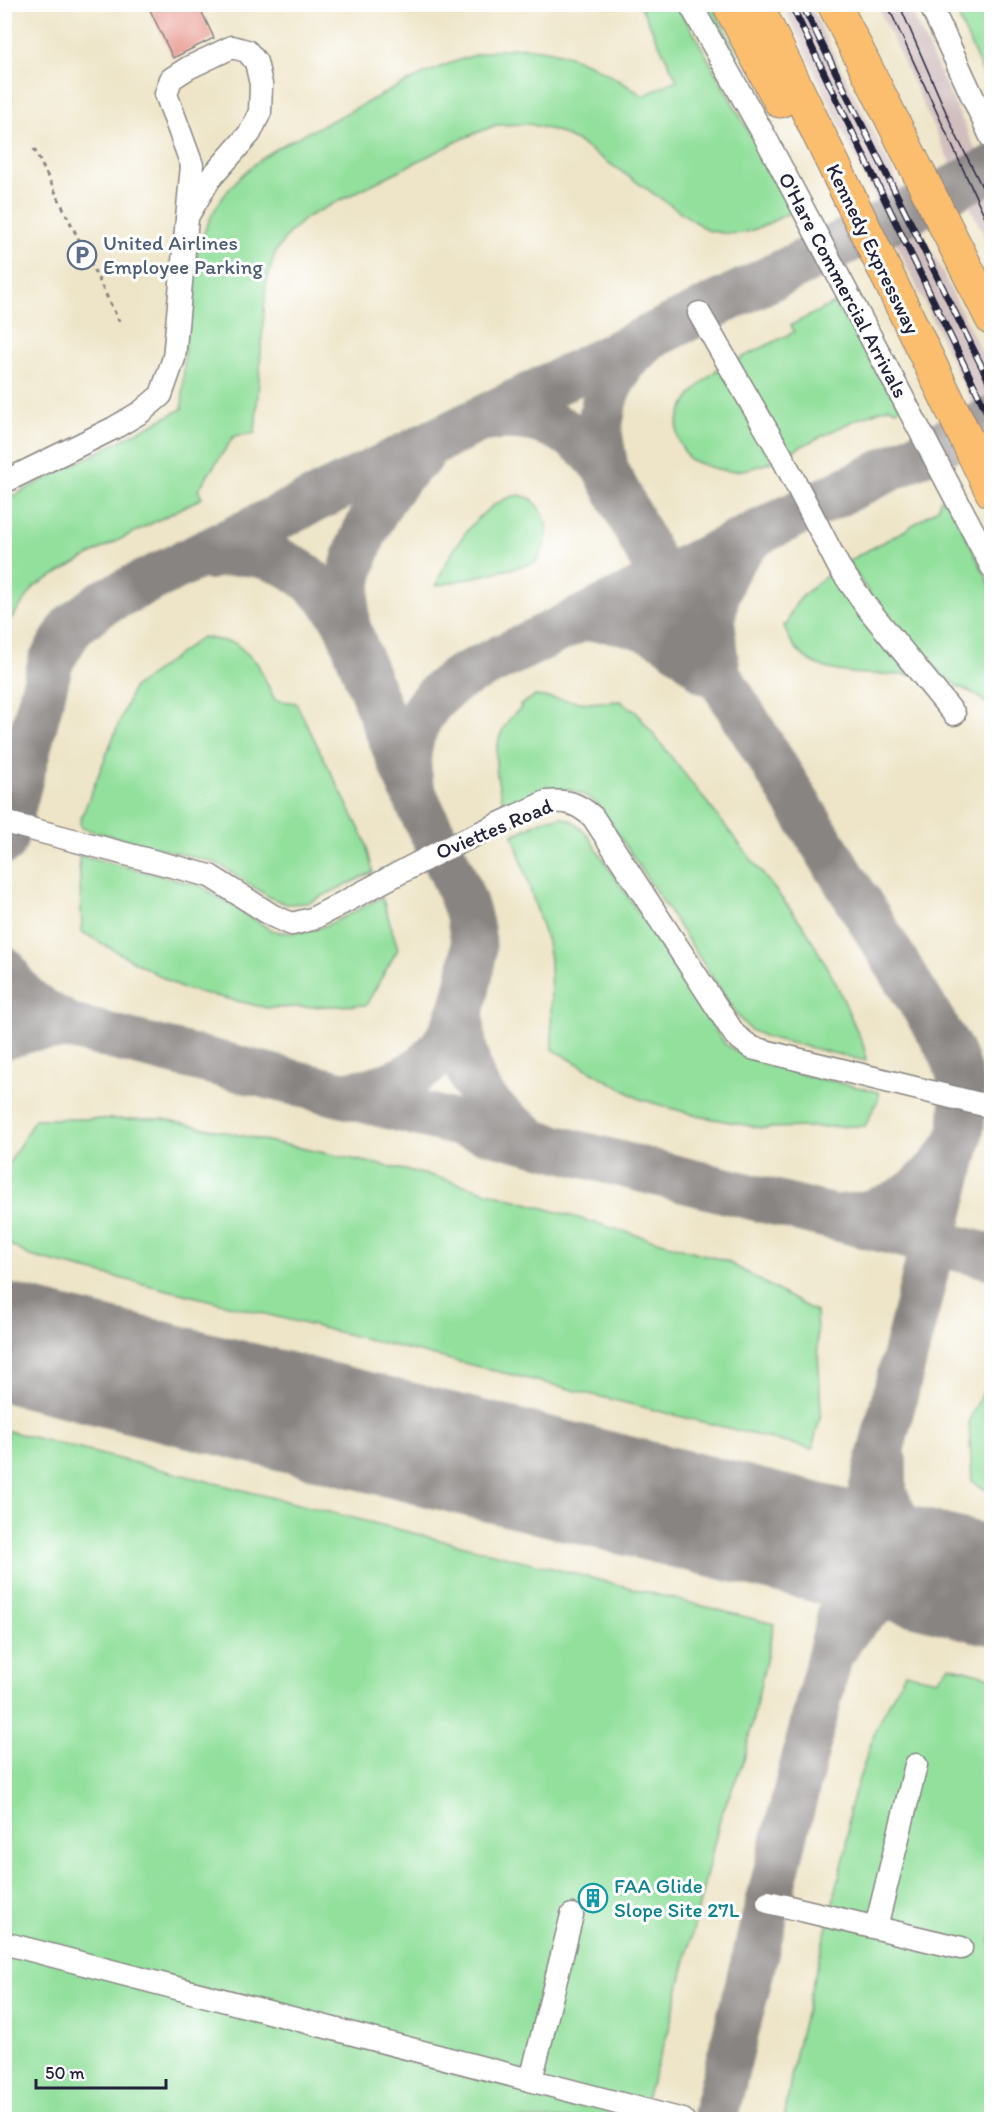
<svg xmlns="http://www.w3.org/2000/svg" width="996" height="2124" viewBox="0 0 996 2124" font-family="Itim,sans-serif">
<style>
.industrial{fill:#d1bfbf}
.green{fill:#93e09d;stroke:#5a816c;stroke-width:1.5}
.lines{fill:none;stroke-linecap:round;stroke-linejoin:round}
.taxiway{stroke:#888482;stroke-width:46}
.runway{stroke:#888482;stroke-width:118}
.building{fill:#e68e83}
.minor-casing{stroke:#888482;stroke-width:25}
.highway-casing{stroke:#888482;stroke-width:35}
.path{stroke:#888482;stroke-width:3;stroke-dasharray:4.5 4.5;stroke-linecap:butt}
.minor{stroke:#fff;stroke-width:22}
.highway{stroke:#fbbd6e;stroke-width:33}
.tram{stroke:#22223b;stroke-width:1.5}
.rail-casing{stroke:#22223b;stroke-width:7}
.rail{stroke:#fff;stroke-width:4.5;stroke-dasharray:14;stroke-linecap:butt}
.labels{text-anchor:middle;stroke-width:6;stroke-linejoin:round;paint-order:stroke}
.service-label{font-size:21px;fill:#4e5e75;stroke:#fff;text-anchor:start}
.street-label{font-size:21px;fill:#22223b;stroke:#fff}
.culture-label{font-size:21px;fill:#0d838f;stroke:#fff;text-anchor:start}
</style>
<rect width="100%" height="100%" fill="#fff"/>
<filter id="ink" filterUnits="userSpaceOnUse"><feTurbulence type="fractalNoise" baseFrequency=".0167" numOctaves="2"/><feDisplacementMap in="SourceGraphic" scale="12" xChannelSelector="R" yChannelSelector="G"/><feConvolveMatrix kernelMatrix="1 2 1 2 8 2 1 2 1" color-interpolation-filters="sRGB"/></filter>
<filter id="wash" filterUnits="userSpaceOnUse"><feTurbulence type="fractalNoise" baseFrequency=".008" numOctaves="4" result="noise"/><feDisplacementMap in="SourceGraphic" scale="24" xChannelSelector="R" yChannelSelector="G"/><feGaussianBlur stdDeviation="1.35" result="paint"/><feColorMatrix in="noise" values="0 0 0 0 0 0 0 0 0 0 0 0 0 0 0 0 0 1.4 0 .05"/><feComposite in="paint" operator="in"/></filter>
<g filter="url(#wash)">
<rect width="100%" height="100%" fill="#eee5c8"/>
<path class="industrial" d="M783,5H810L991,371V443Z
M877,5H908L991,182V251Z"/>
<path class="green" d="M640,5H678L793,211C758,228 746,240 707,230L578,142L556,131L529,124L496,125L464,138L307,217L288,234L275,253L266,284L255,433L234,436L198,490L202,498L99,550L35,586L5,627V500L182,409C186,345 181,271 213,213C224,193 242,173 261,159C284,142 311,131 337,118C392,90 468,44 531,48C573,51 609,73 643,96L677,80Z
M703,5H712L738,55L732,59Z
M955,9L991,13V92Z
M834,303L901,408L896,410L889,407L855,420L790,452L737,360L794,332L791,325Z
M719,368L773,461C738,475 723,474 689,459C684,451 678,443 677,434C674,408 701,382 719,368Z
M519,495L532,499C553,524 551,537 535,563L436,586C449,552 480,501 519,495Z
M947,497L991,587V709L977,695L957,686L920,655L872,598L848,561L904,531L938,508L940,500Z
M830,573L909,675C861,672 801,682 784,625L788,624C790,601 814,587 830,573Z
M202,637L235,643L257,663L275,700L296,703L365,840L373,872L308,903L286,904L269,897L217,863L81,828L80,821L133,688Z
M535,696L588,703L620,701L636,712L805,928L837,985L864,1047L866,1061L766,1037L750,1030L738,1016L599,805C563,776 543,792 505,808C493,773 488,733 521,708L520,705Z
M561,817L574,822L588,836L725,1044C761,1071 834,1080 878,1092L879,1098L865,1126L761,1128L698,1116L640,1099L552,1049L550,960L547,942L513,835L544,820Z
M79,855L201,886L271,930C310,942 348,914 382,897L398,949L366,1005L267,1008L181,988L82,932Z
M35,1119H163L433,1176L726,1261L816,1312L821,1413L812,1449L30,1256L5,1242V1170Z
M991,1377V1493L972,1481L969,1420Z
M4,1430L774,1624L744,1760L721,1815L669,2029L639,2119H5Z
M949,1666L991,1677V2119L784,2120L795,2054L847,1846L849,1809L876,1728L905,1673L937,1680Z"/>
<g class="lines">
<path class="taxiway" d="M650,337L623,362L606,393L599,430L606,470L662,579L719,676L949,1048C964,1078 966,1108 959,1139L714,2120
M485,419C534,410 578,429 606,470
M208,557C269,540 318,575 347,625C370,685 392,745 418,803C436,844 468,894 473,939C475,956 470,976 466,993C449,1059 413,1086 347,1094
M580,619C636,617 668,633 707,672
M347,625C340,569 377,490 421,456
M717,666C707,617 714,572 753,537
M410,779C402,735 423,702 459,678L992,419
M4,842L51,661L72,626L102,603L913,209L992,168
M4,969C18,999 44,1013 72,1027
M461,1013C463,1073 475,1103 527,1136
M4,1037L33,1028L72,1027L992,1257
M841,1217C895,1212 923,1192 954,1148
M884,1462V1494L903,1533L935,1563L974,1581
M836,1647C865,1595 916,1577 974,1581"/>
<path class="runway" d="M4,1342L992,1586"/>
</g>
<g id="blocks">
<path class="building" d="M147,4H198L214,38L173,58Z"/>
</g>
</g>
<g filter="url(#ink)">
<use href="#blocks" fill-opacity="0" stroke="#888482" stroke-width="1.5"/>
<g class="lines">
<g class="minor-casing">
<path id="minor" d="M690,4L764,135L992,567
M930,4L992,139
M699,313L781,455L839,567L866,606L954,714
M4,482L114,428L141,412L161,395L174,358L192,165L166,94L171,79L188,68L232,47L247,51L256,62L261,84L260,112L250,133L209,180L188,215
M4,822L210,876L273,916L292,924L312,919L441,851L546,802C567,800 577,803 593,817L735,1035L752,1048L992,1107
M768,1902L961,1948
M876,1927L916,1765
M4,1943L683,2120
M531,2080L572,1915"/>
</g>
<g class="highway-casing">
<path id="highway" d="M729,4L780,101
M756,4L992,492
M834,4L992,319"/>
</g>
<path class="path" d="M34,149L119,321"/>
<use href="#minor" class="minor"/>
<use href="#highway" class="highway"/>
<path class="tram" d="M887,4L992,232
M899,4L955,133L992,207"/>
<g class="rail-casing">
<path id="rail" d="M791,4L992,423
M802,4L992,387"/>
</g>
<use href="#rail" class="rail"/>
</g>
</g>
<defs>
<g id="parking-ring" transform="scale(1.5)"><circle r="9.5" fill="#fff" stroke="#5c6f8a" stroke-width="1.5"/><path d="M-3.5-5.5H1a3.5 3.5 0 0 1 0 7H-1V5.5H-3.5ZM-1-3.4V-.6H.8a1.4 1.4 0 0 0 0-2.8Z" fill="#5c6f8a"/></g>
<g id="building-ring" transform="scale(1.5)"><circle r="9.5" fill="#fff" stroke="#0f9aa8" stroke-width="1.5"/><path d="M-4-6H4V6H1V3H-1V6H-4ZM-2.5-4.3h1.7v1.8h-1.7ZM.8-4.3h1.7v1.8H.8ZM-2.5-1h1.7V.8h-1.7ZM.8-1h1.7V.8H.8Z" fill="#0f9aa8"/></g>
</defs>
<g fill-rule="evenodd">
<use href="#parking-ring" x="82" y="255"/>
<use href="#building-ring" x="593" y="1898"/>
</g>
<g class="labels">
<g class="service-label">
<text x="103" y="250">United Airlines<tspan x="103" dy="24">Employee Parking</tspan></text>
</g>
<g class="street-label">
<text transform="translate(873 249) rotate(64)" y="7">Kennedy Expressway</text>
<text transform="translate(843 285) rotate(62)" y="7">O'Hare Commercial Arrivals</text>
<text transform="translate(494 829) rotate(-23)" y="7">Oviettes Road</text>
</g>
<g class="culture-label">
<text x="614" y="1893">FAA Glide<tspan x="614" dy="24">Slope Site 27L</tspan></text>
</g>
</g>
<rect width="996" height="2124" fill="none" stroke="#fff" stroke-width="24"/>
<path d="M36 2079v9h130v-9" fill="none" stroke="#22223b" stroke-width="3"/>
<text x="45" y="2079" font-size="18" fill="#22223b" stroke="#ffffff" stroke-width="4.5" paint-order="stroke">50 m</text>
</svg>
